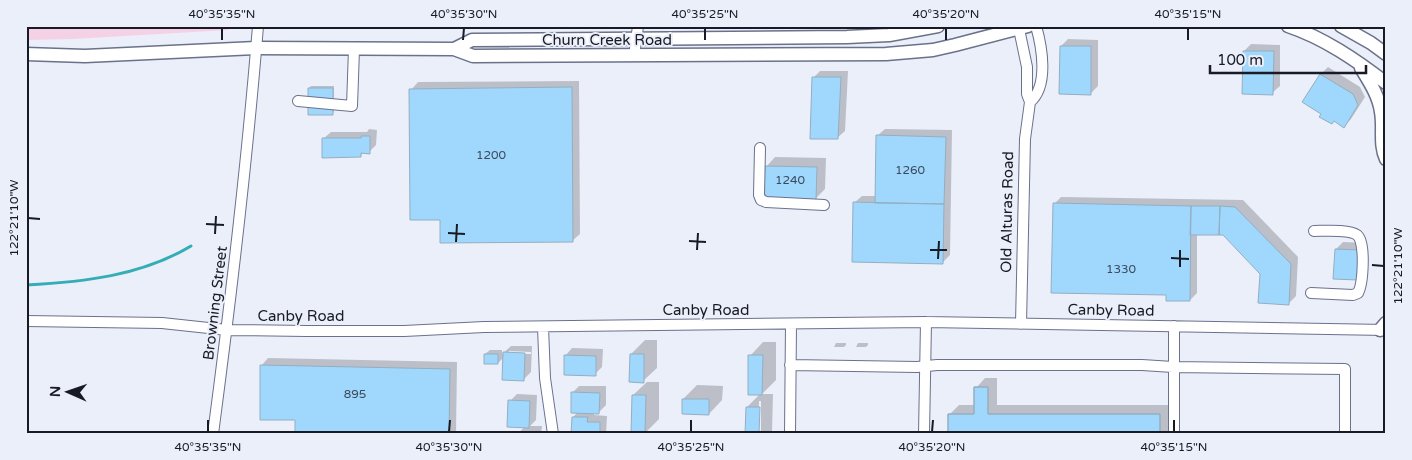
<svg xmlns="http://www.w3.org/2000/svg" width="1412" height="460" viewBox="0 0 1412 460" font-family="'Varela Round',sans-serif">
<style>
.green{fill:#f5d1e6}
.shadow{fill:#0003;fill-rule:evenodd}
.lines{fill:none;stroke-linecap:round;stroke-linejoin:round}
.stream{stroke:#34adb6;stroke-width:3}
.building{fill:#a0d8fd;stroke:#93aec1}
.minor-casing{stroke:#6a718a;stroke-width:12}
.major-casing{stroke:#6a718a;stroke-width:15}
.minor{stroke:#fff;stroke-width:10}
.major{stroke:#fff;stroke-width:12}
.ticks{fill:none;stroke:#181b25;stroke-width:2}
.labels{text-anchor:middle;stroke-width:4;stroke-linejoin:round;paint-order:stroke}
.number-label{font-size:12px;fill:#3a4a5b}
.street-label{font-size:15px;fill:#181b25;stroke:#ebeffa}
.neatline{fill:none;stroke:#181b25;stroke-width:2}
.ticks-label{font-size:12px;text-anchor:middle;fill:#181b25}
</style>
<rect width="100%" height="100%" fill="#ebeffa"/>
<path class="green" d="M26,26H233L228,30L73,39L26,40Z"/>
<path class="shadow" d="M1068,39L1098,40V86L1091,93L1061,46Z
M1251,44L1280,45V86L1272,93L1244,51Z
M1328,67L1360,87L1365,97L1351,119L1344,126L1304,102L1321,74Z
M820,71H848L845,131L837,138L813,78Z
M579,81L580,234L572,241L441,219L411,90L418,82Z
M311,86H334V112L332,114L309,88Z
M369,129L377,130L376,145L369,152H364L360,156L323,139L331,132H367Z
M885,129L952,130L950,255L943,262L854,203L862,196H876L877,136Z
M775,157L826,158L825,189L816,198L766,167Z
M1061,197L1243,200L1298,257L1296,296L1289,303L1223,234H1197V293L1190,300L1167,294L1054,204Z
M1343,242L1366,243L1365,272L1336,249Z
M645,340H657V368L643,381L631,354Z
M763,342H776V380L762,394H773L772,431L770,434H761V401H759L758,434L747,407L760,394L750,356Z
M836,343H846V345L844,347H834Z
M858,343H868V345L866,347H856Z
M511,346H532L531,372L524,379L504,357L498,363L485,354L490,350H502V354ZM509,351L531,352V354H509Z
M572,348L603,349L602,367L595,374L565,356Z
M268,358L457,362L456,434H296V419L261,366Z
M985,378H997V405H1169V434H949V415L959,405H975L976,388Z
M647,382H659V419L645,433L656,434H643L633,395Z
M697,385L723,386L722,400L709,414L683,399Z
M579,386H606V405L599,412H594V415L607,416L606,434H573V417L578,412L572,393Z
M517,394L537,395L536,420L530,426H542L541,434H518L524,427L510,401Z"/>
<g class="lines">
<path class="stream" d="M26,285C83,282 141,276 191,246"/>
</g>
<path class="building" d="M1060,46H1091V95L1059,94Z
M1243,51H1274L1273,95L1242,94Z
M1320,74L1353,94L1358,105L1344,128L1334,121L1332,124L1319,117L1321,114L1302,102Z
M812,77H841L838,139H810Z
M572,87L573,242L440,243V220H410L409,89Z
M308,88H333V115H308Z
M876,135L946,137L944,204L875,203Z
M361,136H370V154L361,153V157L322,158V138H361Z
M765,166L817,167L816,200L769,198L764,193Z
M853,202L944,204L943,264L852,262Z
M1053,203L1191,206L1190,301H1166V295L1051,293Z
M1191,206H1220L1219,235H1190Z
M1220,206L1235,207L1291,264L1289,305L1258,303L1260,274L1223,235H1219Z
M1335,249L1360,250L1358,280L1333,279Z
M503,352L525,353L524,381L502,380Z
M484,354H498V364H484Z
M630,354H644V383L629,382Z
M564,355L596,356V376L564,375Z
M748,355H763L762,395H748Z
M260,365L450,369L449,434H295V420H260Z
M974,387H988V414H1160V434H948V414H974Z
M974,387H988V414H1160V434H948V414H974Z
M571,392L600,393L599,414L571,413Z
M632,395H646L645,434H631Z
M682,399H709V415L682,414Z
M508,400L530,401L529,428L507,427Z
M746,407H760L759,434H745Z
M572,417H588L587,422H600V434H571Z"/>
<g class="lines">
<g class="minor-casing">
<path id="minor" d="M1019,29L1027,67V94L1030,102L1025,139L1021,324
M634,56L638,26
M298,101L352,106L354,49
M1030,102C1049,86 1042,47 1036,26
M760,148L759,195L761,200L766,202L824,205
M1311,293L1353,295L1358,293C1363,284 1366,242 1357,235C1349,229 1324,231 1314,231
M26,321L162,323L227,330L307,331H404L484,327L926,322L1386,330
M543,327L545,378L553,434
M790,365L917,367L937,365H1142L1173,367L1345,369V434
M213,434C231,298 247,163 258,26
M790,434L791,324
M924,434L926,322
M1174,434V326"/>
</g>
<g class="major-casing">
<path id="major" d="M1288,26C1324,38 1356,60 1386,83
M1341,26L1371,43L1386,54
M454,49L472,40L847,37L889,35L938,26
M26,54L85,56L256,48L454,49L473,56L886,54L933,50L955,45L1028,26
M1361,68C1369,81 1379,96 1381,112C1384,128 1379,144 1386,159
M1380,330L1386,323"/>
</g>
<use href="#minor" class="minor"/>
<use href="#major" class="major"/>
</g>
<path class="ticks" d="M222,40V28M463,40L464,28M705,40V28M946,40V28M1188,40V28M28,218L40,219M206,224L224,225M448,233L465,234M215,234L216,216M689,241L706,242M456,242L457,224M697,250L698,233M930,250H947M1171,258L1189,259M938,259L939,241M1372,265L1384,266M1180,267V250M208,432V420M449,432L450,420M691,432V420M932,432L933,420M1174,432V420"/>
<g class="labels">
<g class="number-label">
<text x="491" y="159">1200</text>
<text x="910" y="174">1260</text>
<text x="790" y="184">1240</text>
<text x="1121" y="273">1330</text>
<text x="355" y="398">895</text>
</g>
<g class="street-label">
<text x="607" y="45">Churn Creek Road</text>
<text transform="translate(1007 212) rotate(-89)" y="5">Old Alturas Road</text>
<text transform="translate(215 303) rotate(-83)" y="5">Browning Street</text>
<text x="706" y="315">Canby Road</text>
<text transform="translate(1111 310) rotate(1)" y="5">Canby Road</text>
<text x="301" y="321">Canby Road</text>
</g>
</g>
<rect width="1412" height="460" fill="none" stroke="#ebeffa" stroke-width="55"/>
<g transform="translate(68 392) rotate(272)" stroke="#ebeffa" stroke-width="4" paint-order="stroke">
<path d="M0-4L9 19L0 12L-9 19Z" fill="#181b25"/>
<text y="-8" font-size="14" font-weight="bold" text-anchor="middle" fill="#181b25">N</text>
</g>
<path d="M1210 65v8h156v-8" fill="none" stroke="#181b25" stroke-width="2.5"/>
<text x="1217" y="65" font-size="15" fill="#181b25" stroke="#ebeffa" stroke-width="4" paint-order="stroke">100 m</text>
<rect x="28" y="28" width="1356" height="404" class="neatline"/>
<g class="ticks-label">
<text x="222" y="18">40°35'35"N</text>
<text x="464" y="18">40°35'30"N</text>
<text x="705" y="18">40°35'25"N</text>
<text x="946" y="18">40°35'20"N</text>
<text x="1188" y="18">40°35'15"N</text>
<text transform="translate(14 218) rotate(-90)" y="4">122°21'10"W</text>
<text transform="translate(1398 266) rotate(-90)" y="4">122°21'10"W</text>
<text x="208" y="451">40°35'35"N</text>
<text x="449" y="451">40°35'30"N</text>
<text x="691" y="451">40°35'25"N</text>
<text x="932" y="451">40°35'20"N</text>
<text x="1174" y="451">40°35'15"N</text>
</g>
</svg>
